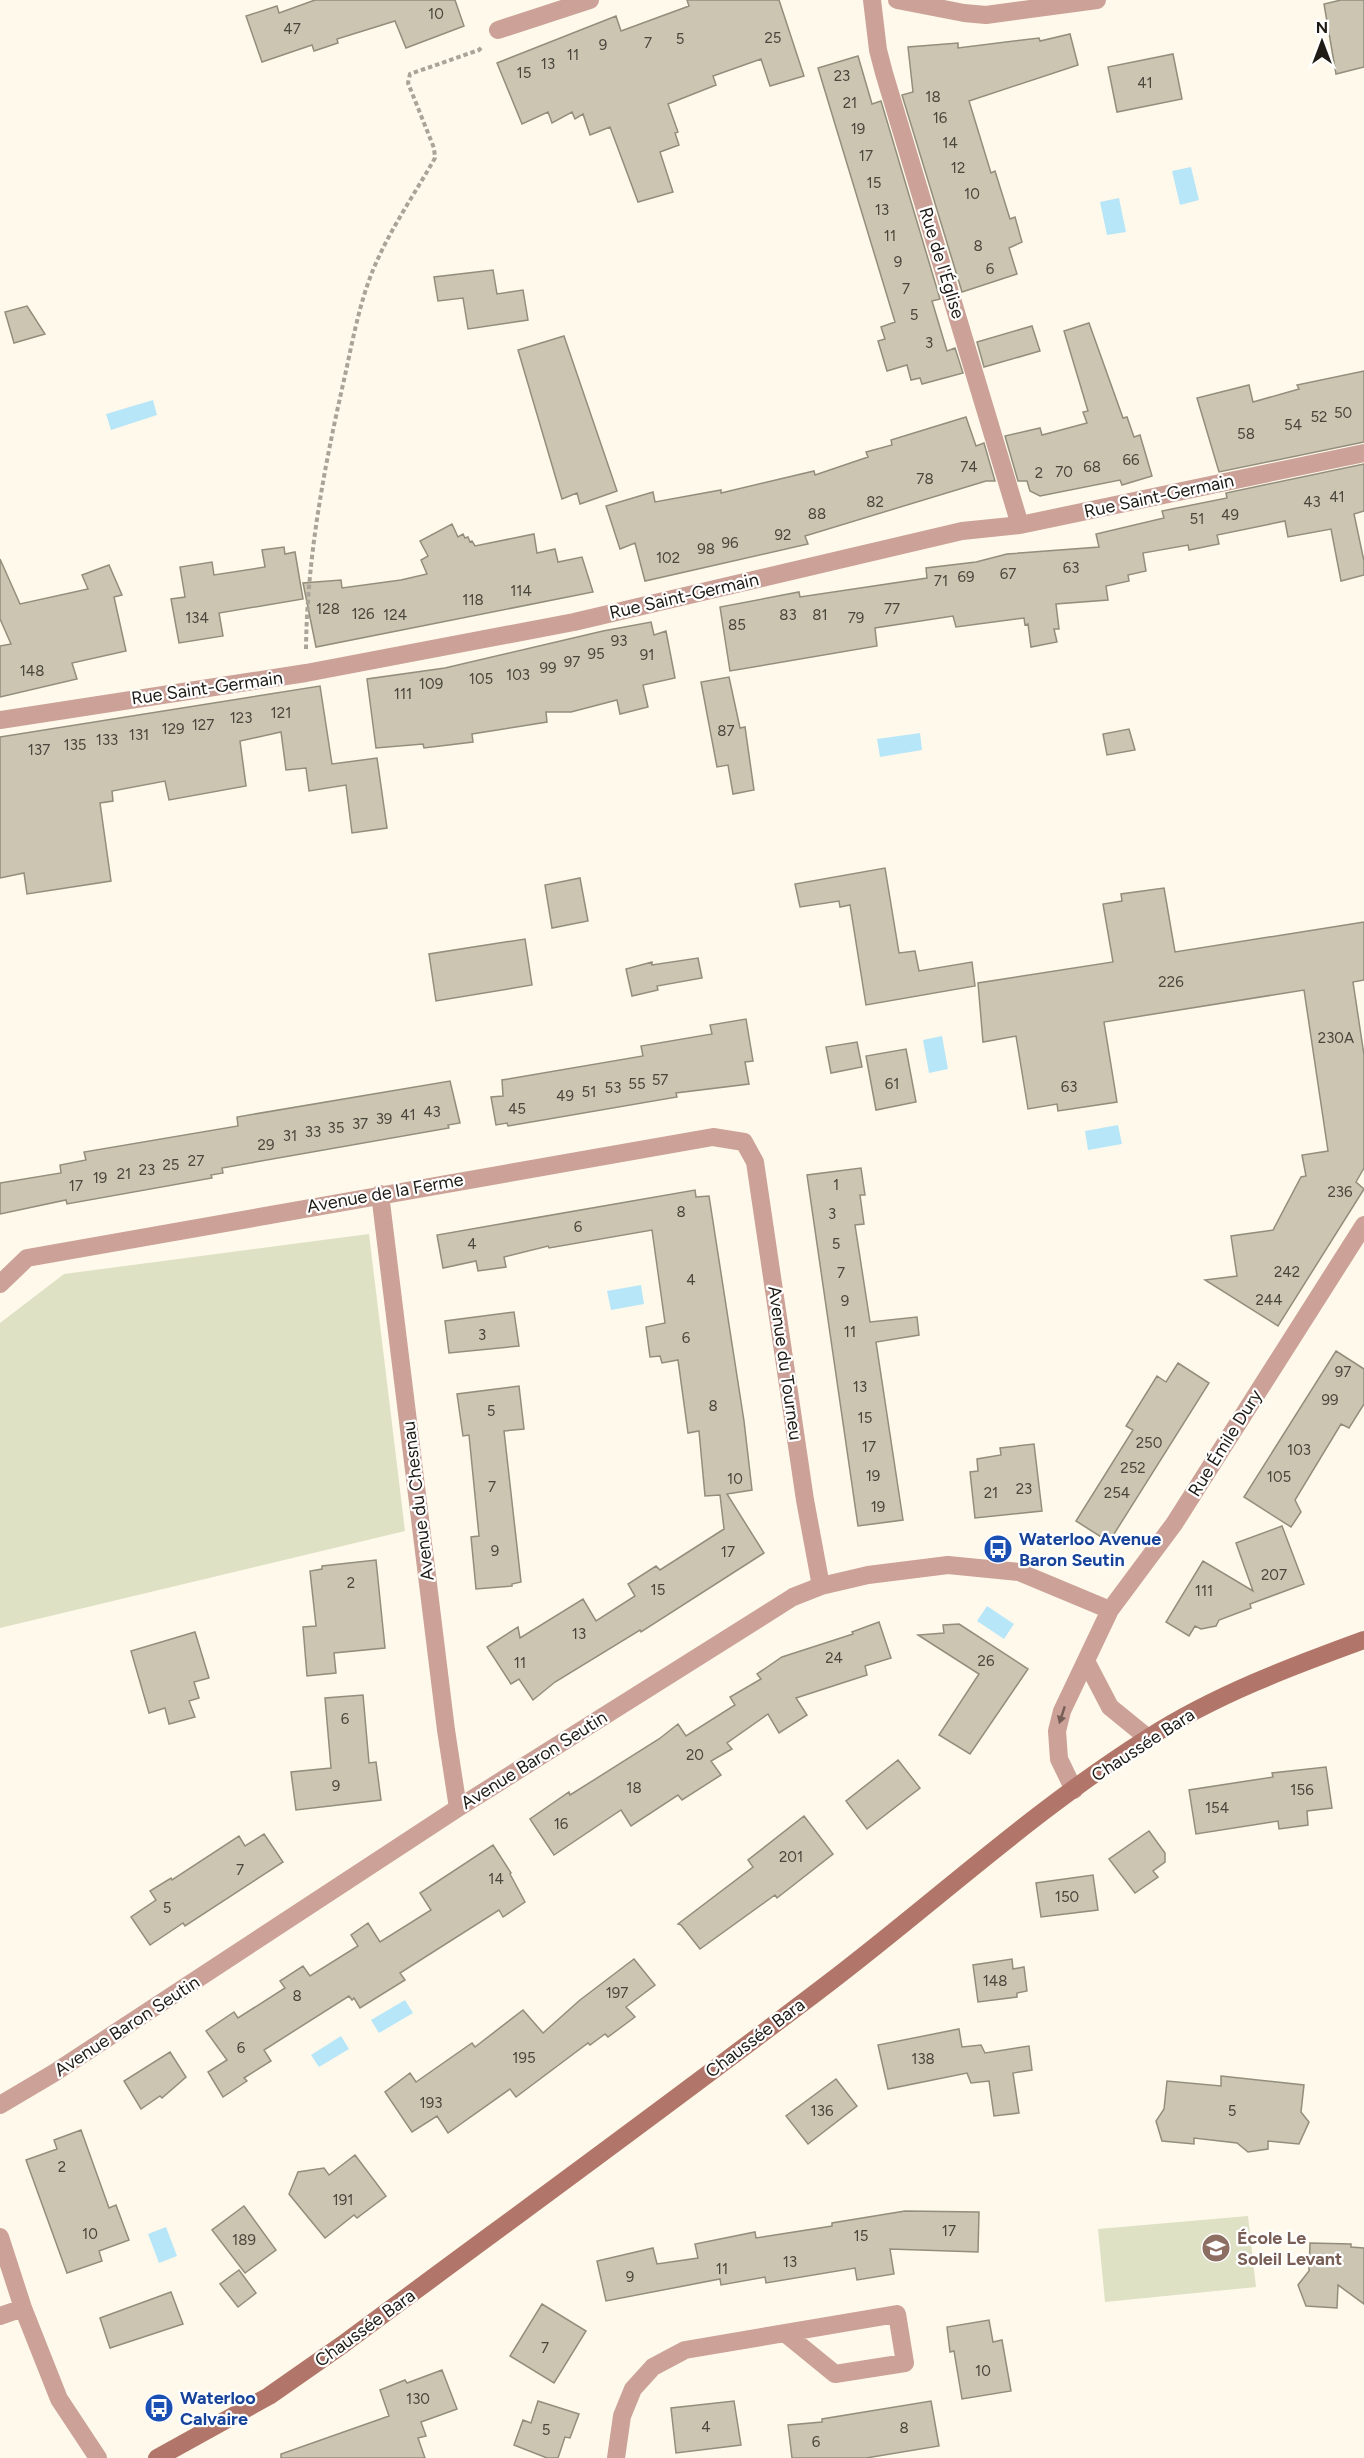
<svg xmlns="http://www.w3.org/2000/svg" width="1364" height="2458" viewBox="0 0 1364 2458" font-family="Figtree,sans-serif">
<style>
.green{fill:#dee1c4}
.water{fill:#b8e6f9}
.building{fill:#cbc5b2;stroke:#938e7c;stroke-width:1.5}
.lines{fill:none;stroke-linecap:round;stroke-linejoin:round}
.path{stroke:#a8a498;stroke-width:4;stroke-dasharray:4.5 3;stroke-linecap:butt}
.minor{stroke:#cba198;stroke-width:18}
.secondary{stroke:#b17669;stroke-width:18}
.oneway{fill:#755e56}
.labels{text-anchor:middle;stroke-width:4.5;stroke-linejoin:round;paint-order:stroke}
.number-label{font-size:15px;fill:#4a463c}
.street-label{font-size:18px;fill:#1f1c15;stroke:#fff}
.transit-label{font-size:18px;font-weight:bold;fill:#164399;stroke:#fff;text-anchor:start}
.education-label{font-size:18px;font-weight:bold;fill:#785e54;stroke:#fff;text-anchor:start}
</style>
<rect width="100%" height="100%" fill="#fef9ea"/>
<path class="green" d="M369,1234L405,1531L0,1628V1323L64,1274Z
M1248,2216L1256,2287L1105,2302L1098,2229Z"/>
<path class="water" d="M1191,167L1199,200L1180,205L1172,171Z
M1119,198L1126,232L1107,235L1100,202Z
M153,400L157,415L111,430L106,414Z
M920,733L922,750L880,757L877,739Z
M942,1036L948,1069L929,1073L923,1040Z
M1118,1125L1122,1144L1088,1150L1085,1131Z
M641,1285L644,1304L611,1310L607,1291Z
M987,1606L1014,1624L1004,1639L977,1621Z
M405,2000L413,2013L379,2033L371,2020Z
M341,2036L349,2049L319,2067L311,2055Z
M166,2227L177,2256L159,2263L148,2234Z"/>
<path class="building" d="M315,0H455L464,26L406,48L395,21L337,39L338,43L314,51L312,45L262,62L246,16L277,6L279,13Z
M687,0H779L804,76L770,86L761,59L713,76L716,85L668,104L678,132L675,133L679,145L660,152L673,192L638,202L610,127L590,135L583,114L575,119L572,112L552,123L548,112L522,124L497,63L616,16L621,31L689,6Z
M1341,0H1364V67L1336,74L1324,4Z
M1070,34L1078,65L969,101L991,173L995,171L1010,219L1015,217L1022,242L1009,248L1017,274L962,292L902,95L913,92L908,47L958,43V48L1039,38L1040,41Z
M1173,54L1182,99L1117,112L1108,67Z
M858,56L872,104L881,101L940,299L932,301L947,351L955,348L963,373L922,384L920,378L911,380L907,365L887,371L878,341L885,339L881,327L895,322L818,68Z
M493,270L497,294L523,290L528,320L468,329L463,298L438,301L434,277Z
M27,306L45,334L14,343L5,312Z
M1089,323L1123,418L1127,417L1134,437L1140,435L1152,476L1122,485L1120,480L1040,496L1030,491L1027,481H1018L1005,436L1040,428L1042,435L1087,423L1083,412L1088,411L1064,331Z
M1032,326L1040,351L984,367L977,342Z
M564,336L617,491L580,504L577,493L562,499L518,350Z
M1364,371V442L1219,472L1197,398L1249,385L1253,402L1299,389L1297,385Z
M966,417L976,446L984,443L995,481H986L805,536L808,544L645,581L635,543L620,549L606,506L653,492L655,502L721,490V493L814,471L815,475L868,457L866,452L892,445L891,440Z
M1364,464V511L1354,514L1364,561V575L1341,581L1331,529L1288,537L1285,521L1217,535L1219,544L1189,550L1188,545L1143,553L1146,571L1128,575L1129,581L1106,586L1108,600L1056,604L1059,629H1054L1057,642L1031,647L1028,624L1025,625L1024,618L956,627L953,616L875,628L877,646L730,671L720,607L799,592L800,597L927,578L926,568L976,562L1007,554L1099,547L1096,534L1164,518L1162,511L1227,498L1226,493Z
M452,524L458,537L463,534L465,538L468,537L470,542L472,541L475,546L534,534L537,553L555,549L558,562L582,557L593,592L316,647L303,583L341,580L342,588L401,580L427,574L421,560L428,556L420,541Z
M284,547L285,554L295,552L303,599L219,613L223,636L179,643L171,599L185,597L180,567L212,562L214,575L265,567L262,550Z
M0,559L20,604L88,589L82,575L109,565L122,595L114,597L126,651L72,663L77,679L0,697V646L11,644L0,619Z
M651,622L654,635L666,631L675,678L643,685L648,707L620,714L617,700L571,712H546L547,722L472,734L473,742L424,748L423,744L376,748L367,679L445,668L603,631Z
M729,677L740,728L745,727L754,790L733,794L728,765L717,767L701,682Z
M320,686L332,764L377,758L387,828L352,833L346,785L309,791L306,768L286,770L281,732L240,741L246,786L169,800L165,781L112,791L113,801L100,803L111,881L27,894L24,873L0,878V737Z
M1129,729L1135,750L1107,755L1103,734Z
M885,868L899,953L915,951L919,971L972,962L975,986L866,1005L850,905L840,907L839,901L800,907L795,884Z
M580,878L588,921L552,928L545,885Z
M1164,888L1175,952L1364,922V980L1353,982L1364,1055V1168L1356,1182L1364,1189L1278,1326L1205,1280L1237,1276L1231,1236L1273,1230L1301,1177L1306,1176L1302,1155L1328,1151L1304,990L1104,1022L1117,1102L1058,1111L1057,1104L1028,1109L1016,1036L983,1042L978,983L1113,962L1103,904L1122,901L1121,894Z
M525,939L532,985L436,1001L429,954Z
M698,958L702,978L657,986L658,990L632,996L626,969L652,962V965Z
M746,1019L753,1061L745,1062L749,1084L676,1093L677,1097L508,1126L507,1123L496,1125L491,1097L503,1096L502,1080L643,1056L641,1046L712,1034L710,1025Z
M857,1042L862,1067L831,1073L826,1047Z
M906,1049L916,1102L876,1110L866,1056Z
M450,1081L460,1123L448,1125L449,1128L222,1168L223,1173L211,1175L212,1178L67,1204L66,1200L0,1214V1183L61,1173L60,1165L86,1160L84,1152L238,1126L237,1117Z
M861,1168L865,1195H860L864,1224L855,1225L870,1322L917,1317L919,1335L876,1342L903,1520L858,1526L807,1175Z
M695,1190L696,1197L709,1196L744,1421L752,1490L727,1494L764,1553L641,1632L640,1630L555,1682L533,1700L519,1679L511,1684L487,1647L518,1627L520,1638L583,1599L596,1621L635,1596L628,1584L656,1566L660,1570L724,1529L720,1495L705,1496L699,1431L688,1433L678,1360L662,1363L660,1356L650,1357L646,1327L665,1323L652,1230L549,1248L548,1246L504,1257L506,1267L478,1271L476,1261L443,1268L437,1235Z
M514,1312L519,1346L449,1353L445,1321Z
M1336,1351L1364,1369V1404L1349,1428L1341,1424L1295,1500L1301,1512L1291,1527L1244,1497Z
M1178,1363L1209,1383L1109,1542L1076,1521L1133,1430L1126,1426L1157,1376L1166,1382Z
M519,1386L524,1429L504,1431L521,1582L512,1584V1586L476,1589L471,1537L479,1536L469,1435L463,1436L457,1394Z
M1034,1444L1042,1511L975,1518L970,1472L978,1471L977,1459L1001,1455L1000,1448Z
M1282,1526L1304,1584L1250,1604L1251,1608L1219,1620L1216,1626L1201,1629L1195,1626L1189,1636L1166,1622L1203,1561L1253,1591L1236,1543Z
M376,1560L385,1648L334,1653L336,1673L307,1676L303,1627L316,1626L310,1571L322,1569V1566Z
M879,1622L891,1658L865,1666L867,1675L796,1698L807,1715L779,1733L768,1714L727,1743L732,1749L711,1761L721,1775L682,1800L678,1795L631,1826L621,1810L554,1855L530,1819L569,1792L570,1795L659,1739L678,1724L686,1736L735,1705L730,1697L761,1679L757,1674L782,1657L853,1634L852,1632Z
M959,1624L1028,1669L970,1754L939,1735L979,1674L918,1635L944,1633L943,1625Z
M195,1632L209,1678L194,1682L199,1698L189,1701L195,1717L169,1724L165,1708L149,1713L131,1651Z
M363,1695L369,1763L376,1762L381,1800L296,1810L291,1772L331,1768L325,1698Z
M898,1760L920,1788L867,1829L846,1801Z
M1326,1767L1332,1808L1307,1811L1308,1825L1279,1829L1278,1821L1196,1834L1189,1790L1273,1777L1272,1773Z
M804,1816L833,1854L777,1898L775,1895L700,1949L681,1925L678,1924L753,1867L748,1860Z
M1149,1831L1165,1853V1862L1153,1871L1158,1877L1135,1893L1109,1859Z
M264,1834L283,1862L185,1926L183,1923L150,1945L131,1917L156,1900L150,1891L171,1878L172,1880L239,1836L245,1846Z
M493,1845L511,1873L510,1874L525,1902L503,1917L499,1910L400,1973L405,1980L360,2008L354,1998L352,2000L349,1996L264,2050L271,2061L244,2078L247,2081L223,2097L208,2072L227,2060L206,2031L234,2012L238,2018L285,1988L280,1981L303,1966L310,1976L358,1946L351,1935L368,1923L380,1942L431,1910L420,1893Z
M1093,1875L1098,1910L1041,1917L1036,1883Z
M634,1959L655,1985L626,2007L635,2017L608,2037L605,2034L590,2045L588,2043L516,2097L510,2089L448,2133L437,2116L412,2132L385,2092L410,2073L416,2082L472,2043L475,2047L523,2010L543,2033L580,2000Z
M1012,1959L1013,1969L1024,1967L1027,1991L1017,1993V1997L978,2002L973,1965Z
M959,2029L962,2047L981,2045L985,2053L1029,2046L1032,2070L1013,2073L1019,2113L994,2116L989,2081L971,2083L967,2073L888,2089L878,2045Z
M170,2052L186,2077L162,2098L160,2096L141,2109L124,2081Z
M1221,2076L1304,2085L1301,2112L1309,2122L1299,2144L1268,2141V2149L1248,2152L1237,2143L1194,2138V2144L1162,2141L1156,2121L1164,2109L1167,2081L1221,2086Z
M836,2079L857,2106L808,2144L786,2116Z
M81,2130L109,2208L116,2205L129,2240L99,2251L102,2261L67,2273L26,2160L57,2149L54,2140Z
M355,2155L386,2196L357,2218L354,2215L325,2238L289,2194L298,2172L324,2168L329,2175Z
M244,2206L276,2250L245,2273L212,2230Z
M905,2211L979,2212L978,2252L890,2249L894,2274L857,2280L855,2268L766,2283L765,2277L721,2285L720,2279L606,2301L597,2261L653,2248L657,2264L698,2258L695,2244L755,2232L756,2238L832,2226V2223Z
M1310,2243L1351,2244V2247L1364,2248V2304L1338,2285L1337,2308L1306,2306L1298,2285L1309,2271Z
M239,2270L256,2293L238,2307L220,2284Z
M171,2292L183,2324L110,2348L100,2318Z
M542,2304L586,2331L554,2383L510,2356Z
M989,2320L993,2342L1002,2340L1011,2391L962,2399L954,2351L950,2352L947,2327Z
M442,2370L457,2409L421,2422L426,2436L418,2438L425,2458H281V2454L389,2416L380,2390L405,2380L407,2383Z
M538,2401L579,2414L570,2438L565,2437L558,2458H547L514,2445L523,2420L531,2423Z
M734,2401L741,2445L676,2453L671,2408Z
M931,2401L939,2446L866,2458H792L788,2425L822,2422V2419Z"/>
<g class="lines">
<path class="path" d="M306,649C307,558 324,468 344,380C352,344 359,304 373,270C389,231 414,195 435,158L434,148L408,83L410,74L479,50L483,46"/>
<path class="minor" d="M872,0L878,50L884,73L1020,525
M897,0L964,13L986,15L1097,0
M498,30L590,0
M0,720L306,673L574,622L962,531L1020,525L1364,453
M380,1194L446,1730L458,1808
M0,1284L27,1258L713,1137L744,1142L755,1162L805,1500L821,1586
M1086,1661L1110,1707L1148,1738
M1074,1790L1059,1759L1057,1731L1062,1711L1110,1610L1174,1524L1364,1225
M0,2105L54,2073L458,1808L793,1597L821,1586L868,1575L948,1565L1019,1572L1110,1610
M0,2237L23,2308L59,2399L98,2458
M0,2316L23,2308
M616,2458L622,2416L633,2389L653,2367L685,2350L897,2314L905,2363L835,2374L786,2334"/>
<path class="secondary" d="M157,2458L269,2396L342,2345C505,2224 669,2105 830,1982C936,1901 1034,1810 1148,1738C1215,1695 1290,1667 1364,1640"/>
</g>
<defs><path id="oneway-solid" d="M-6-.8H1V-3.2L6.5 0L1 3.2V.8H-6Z" transform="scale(1.5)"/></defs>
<use class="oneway" href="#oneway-solid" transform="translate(1062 1715) rotate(108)"/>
<defs>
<g id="bus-disc" transform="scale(1.5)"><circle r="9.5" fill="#1a4fb4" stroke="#fff"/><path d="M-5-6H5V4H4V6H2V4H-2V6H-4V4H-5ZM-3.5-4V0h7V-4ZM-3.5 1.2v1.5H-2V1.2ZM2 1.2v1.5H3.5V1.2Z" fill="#fff"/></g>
<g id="school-disc" transform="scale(1.5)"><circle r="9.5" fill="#8d6e63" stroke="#fff"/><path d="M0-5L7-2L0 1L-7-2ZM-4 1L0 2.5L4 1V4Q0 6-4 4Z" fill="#fff"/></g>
</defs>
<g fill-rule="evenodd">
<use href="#bus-disc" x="998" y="1549"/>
<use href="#school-disc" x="1216" y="2248"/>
<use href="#bus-disc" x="159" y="2408"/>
</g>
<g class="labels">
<g class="number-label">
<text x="436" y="19">10</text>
<text x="292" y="34">47</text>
<text x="773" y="43">25</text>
<text x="680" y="44">5</text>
<text x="648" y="48">7</text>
<text x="603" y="50">9</text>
<text x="573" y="60">11</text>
<text x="548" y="69">13</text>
<text x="524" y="78">15</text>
<text x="842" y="81">23</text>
<text x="1145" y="88">41</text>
<text x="933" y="102">18</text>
<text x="850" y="108">21</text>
<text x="940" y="123">16</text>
<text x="858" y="134">19</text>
<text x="950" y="148">14</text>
<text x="866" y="161">17</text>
<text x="958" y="173">12</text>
<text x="874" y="188">15</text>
<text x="972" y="199">10</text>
<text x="882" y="215">13</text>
<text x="890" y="241">11</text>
<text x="978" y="251">8</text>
<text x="898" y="267">9</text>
<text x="990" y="274">6</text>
<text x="906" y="294">7</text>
<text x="914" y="320">5</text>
<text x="929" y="348">3</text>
<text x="1343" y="418">50</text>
<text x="1319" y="422">52</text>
<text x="1293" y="430">54</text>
<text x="1246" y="439">58</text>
<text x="1131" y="465">66</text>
<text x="969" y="472">74</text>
<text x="1092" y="472">68</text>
<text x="1064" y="477">70</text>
<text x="1039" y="478">2</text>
<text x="925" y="484">78</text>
<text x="1337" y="502">41</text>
<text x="875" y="507">82</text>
<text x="1312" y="507">43</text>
<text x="817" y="519">88</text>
<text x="1230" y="520">49</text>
<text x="1197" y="524">51</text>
<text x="783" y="540">92</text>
<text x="730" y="548">96</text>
<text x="706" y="554">98</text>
<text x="668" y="563">102</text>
<text x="1071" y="573">63</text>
<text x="1008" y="579">67</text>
<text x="966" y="582">69</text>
<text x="941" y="586">71</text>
<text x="521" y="596">114</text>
<text x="473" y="605">118</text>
<text x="328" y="614">128</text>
<text x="892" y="614">77</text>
<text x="363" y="619">126</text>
<text x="395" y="620">124</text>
<text x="788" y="620">83</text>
<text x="820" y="620">81</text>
<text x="197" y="623">134</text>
<text x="856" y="623">79</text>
<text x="737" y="630">85</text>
<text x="619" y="646">93</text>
<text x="596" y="659">95</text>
<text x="647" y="660">91</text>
<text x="572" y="667">97</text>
<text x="548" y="673">99</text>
<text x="32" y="676">148</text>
<text x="518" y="680">103</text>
<text x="481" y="684">105</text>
<text x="431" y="689">109</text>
<text x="403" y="699">111</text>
<text x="281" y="718">121</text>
<text x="241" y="723">123</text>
<text x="203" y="730">127</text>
<text x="173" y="734">129</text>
<text x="726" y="736">87</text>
<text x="139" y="740">131</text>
<text x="107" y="745">133</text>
<text x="75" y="750">135</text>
<text x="39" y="755">137</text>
<text x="1171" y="987">226</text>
<text x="1336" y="1043">230A</text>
<text x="660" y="1085">57</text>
<text x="637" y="1089">55</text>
<text x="892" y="1089">61</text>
<text x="1069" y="1092">63</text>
<text x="613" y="1093">53</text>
<text x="589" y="1097">51</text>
<text x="565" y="1101">49</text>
<text x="517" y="1114">45</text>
<text x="432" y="1117">43</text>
<text x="408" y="1120">41</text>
<text x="384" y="1124">39</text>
<text x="360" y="1129">37</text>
<text x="336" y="1133">35</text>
<text x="313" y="1137">33</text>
<text x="290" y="1141">31</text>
<text x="266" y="1150">29</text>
<text x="196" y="1166">27</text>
<text x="171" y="1170">25</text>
<text x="147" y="1175">23</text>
<text x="124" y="1179">21</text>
<text x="100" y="1183">19</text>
<text x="836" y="1190">1</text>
<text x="76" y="1191">17</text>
<text x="1340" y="1197">236</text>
<text x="681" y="1217">8</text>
<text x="832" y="1219">3</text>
<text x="578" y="1232">6</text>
<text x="472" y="1249">4</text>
<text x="836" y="1249">5</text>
<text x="1287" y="1277">242</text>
<text x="841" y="1278">7</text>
<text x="691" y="1285">4</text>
<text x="1269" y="1305">244</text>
<text x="845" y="1306">9</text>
<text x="850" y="1337">11</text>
<text x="482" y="1340">3</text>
<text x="686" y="1343">6</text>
<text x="1343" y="1377">97</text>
<text x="860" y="1392">13</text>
<text x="1330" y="1405">99</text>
<text x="713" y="1411">8</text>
<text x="491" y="1416">5</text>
<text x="865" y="1423">15</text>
<text x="1149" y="1448">250</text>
<text x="869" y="1452">17</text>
<text x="1299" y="1455">103</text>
<text x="1133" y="1473">252</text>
<text x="873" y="1481">19</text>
<text x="1279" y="1482">105</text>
<text x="735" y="1484">10</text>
<text x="492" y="1492">7</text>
<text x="1024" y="1494">23</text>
<text x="991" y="1498">21</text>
<text x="1117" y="1498">254</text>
<text x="878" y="1512">19</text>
<text x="495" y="1556">9</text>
<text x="728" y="1557">17</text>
<text x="1274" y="1580">207</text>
<text x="351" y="1588">2</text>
<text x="658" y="1595">15</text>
<text x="1204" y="1596">111</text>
<text x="579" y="1639">13</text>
<text x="834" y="1663">24</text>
<text x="986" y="1666">26</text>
<text x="520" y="1668">11</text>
<text x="345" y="1724">6</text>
<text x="695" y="1760">20</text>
<text x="336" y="1791">9</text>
<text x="634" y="1793">18</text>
<text x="1302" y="1795">156</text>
<text x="1217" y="1813">154</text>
<text x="561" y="1829">16</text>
<text x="791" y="1862">201</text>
<text x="240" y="1875">7</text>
<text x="496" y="1884">14</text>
<text x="1067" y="1902">150</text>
<text x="167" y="1913">5</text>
<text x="995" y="1986">148</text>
<text x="617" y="1998">197</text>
<text x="297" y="2001">8</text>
<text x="241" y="2053">6</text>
<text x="524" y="2063">195</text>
<text x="923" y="2064">138</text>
<text x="431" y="2108">193</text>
<text x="822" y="2116">136</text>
<text x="1232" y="2116">5</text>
<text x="62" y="2172">2</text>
<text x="343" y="2205">191</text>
<text x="949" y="2236">17</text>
<text x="90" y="2239">10</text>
<text x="861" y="2241">15</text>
<text x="244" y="2245">189</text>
<text x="790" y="2267">13</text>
<text x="722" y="2274">11</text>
<text x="630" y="2282">9</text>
<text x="545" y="2353">7</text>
<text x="983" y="2376">10</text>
<text x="418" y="2404">130</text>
<text x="706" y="2432">4</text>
<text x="904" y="2433">8</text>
<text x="546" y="2435">5</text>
<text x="816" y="2447">6</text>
</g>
<g class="street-label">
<text transform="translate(942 263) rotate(73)" y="6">Rue de l'Église</text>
<text transform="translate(1159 496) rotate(-12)" y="6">Rue Saint-Germain</text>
<text transform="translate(684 596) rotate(-13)" y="6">Rue Saint-Germain</text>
<text transform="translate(207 688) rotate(-8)" y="6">Rue Saint-Germain</text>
<text transform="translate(385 1193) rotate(-10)" y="6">Avenue de la Ferme</text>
<text transform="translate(785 1363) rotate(82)" y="6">Avenue du Tourneu</text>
<text transform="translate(1225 1443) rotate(-58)" y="6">Rue Émile Dury</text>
<text transform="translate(418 1501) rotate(-97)" y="6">Avenue du Chesnau</text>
<text transform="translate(1143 1745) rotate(-33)" y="6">Chaussée Bara</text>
<text transform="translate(534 1760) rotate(-32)" y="6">Avenue Baron Seutin</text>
<text transform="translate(127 2026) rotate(-33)" y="6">Avenue Baron Seutin</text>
<text transform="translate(755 2038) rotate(-37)" y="6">Chaussée Bara</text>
<text transform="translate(365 2328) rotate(-36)" y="6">Chaussée Bara</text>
</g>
<g class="transit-label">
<text x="1019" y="1545">Waterloo Avenue<tspan x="1019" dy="21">Baron Seutin</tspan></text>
<text x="180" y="2404">Waterloo<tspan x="180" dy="21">Calvaire</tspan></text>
</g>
<g class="education-label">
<text x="1237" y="2244">École Le<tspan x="1237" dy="21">Soleil Levant</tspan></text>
</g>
</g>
<g transform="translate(1322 42)" stroke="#ffffff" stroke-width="4.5" paint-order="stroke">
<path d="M0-4.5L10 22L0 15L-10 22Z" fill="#1f1c15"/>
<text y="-9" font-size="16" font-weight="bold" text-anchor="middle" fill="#1f1c15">N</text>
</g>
</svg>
